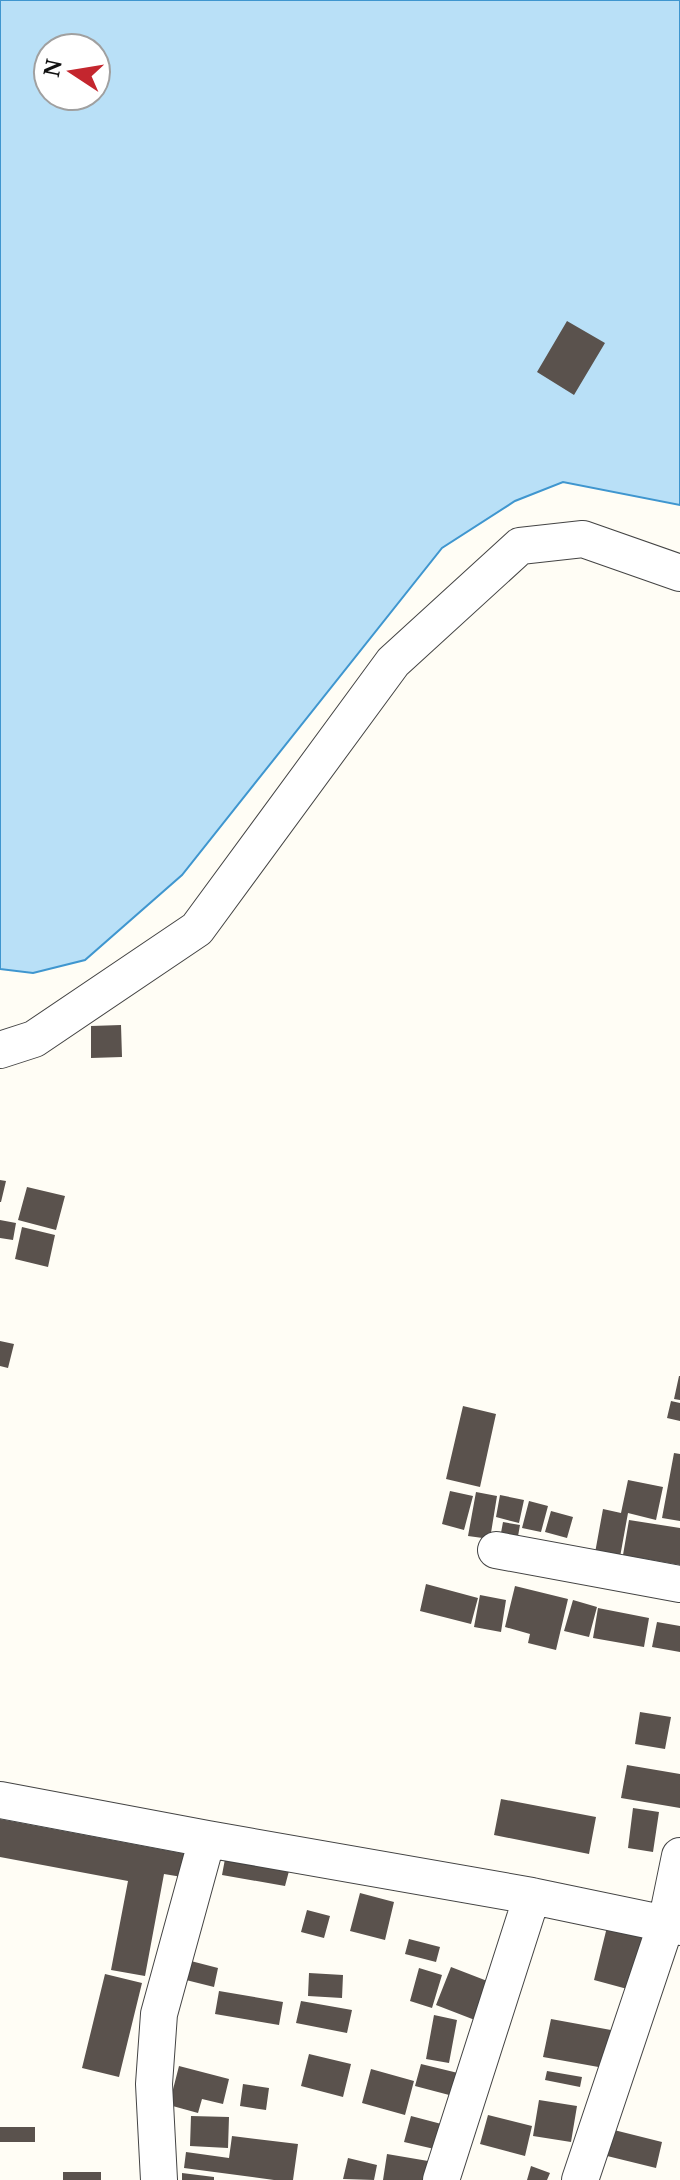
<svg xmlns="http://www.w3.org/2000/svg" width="680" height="2180" viewBox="0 0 680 2180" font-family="'Noto Serif',serif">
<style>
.water{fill:#b9e0f7;stroke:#3f96cf;stroke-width:2;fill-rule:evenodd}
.building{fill:#5a524d}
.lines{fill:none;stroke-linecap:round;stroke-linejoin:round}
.minor-casing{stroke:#444;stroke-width:38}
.minor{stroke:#fff;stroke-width:36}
</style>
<rect width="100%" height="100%" fill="#fffdf5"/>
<path class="water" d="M0,0H680V505L563,482L515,501L442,548L182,875L85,960L33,973L0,969ZM48,48H96V96H48Z"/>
<path class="building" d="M567,321L605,343L574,395L537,372Z
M121,1025L122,1057L91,1058V1026Z
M0,1180L6,1181L1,1202H0Z
M27,1187L65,1196L56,1230L18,1220Z
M0,1220L16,1223L13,1240L0,1238Z
M22,1227L55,1235L48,1267L15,1259Z
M0,1341L14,1344L8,1368L0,1366Z
M679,1376H680V1400L674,1399Z
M671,1401L680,1403V1421L667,1418Z
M463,1406L496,1414L480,1487L446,1479Z
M674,1453L680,1454V1521L662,1518Z
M628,1480L663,1487L656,1520L628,1513L620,1557L595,1553L603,1509L621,1513Z
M450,1491L473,1496L464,1530L442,1524Z
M476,1492L497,1496L490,1539L468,1536Z
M500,1495L524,1500L519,1523L496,1517Z
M529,1501L548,1506L541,1532L522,1528Z
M551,1511L573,1517L567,1538L545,1532Z
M629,1520L680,1528V1565L623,1555Z
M503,1522L520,1525L515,1553L498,1549Z
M426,1584L478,1598L471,1624L420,1611Z
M515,1586L568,1599L556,1650L528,1643L530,1634L505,1627Z
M480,1595L506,1600L501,1632L474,1627Z
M573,1600L597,1607L589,1637L564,1631Z
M598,1608L649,1618L644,1647L593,1638Z
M657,1622L680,1626V1652L652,1647Z
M640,1712L671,1717L665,1749L635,1744Z
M627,1765L680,1774V1808L621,1798Z
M501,1799L596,1817L589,1854L494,1835Z
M633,1808L659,1812L653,1852L628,1848Z
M0,1819L186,1854L182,1877L164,1874L145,1976L111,1970L128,1881L0,1857Z
M225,1859L289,1871L285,1886L222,1875Z
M360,1893L394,1902L385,1940L350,1931Z
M307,1910L330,1916L324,1938L301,1932Z
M607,1927L644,1936L631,1990L594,1980Z
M409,1939L440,1947L436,1962L405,1954Z
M187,1960L218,1968L214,1987L182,1979Z
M451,1967L495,1984L480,2022L436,2005Z
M419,1968L442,1975L432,2008L410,2001Z
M309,1973L343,1975L342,1998L308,1996Z
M105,1974L142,1983L119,2077L82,2068Z
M219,1991L283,2002L279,2025L215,2014Z
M301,2001L352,2010L347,2033L296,2023Z
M434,2015L457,2020L449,2063L426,2059Z
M551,2019L611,2030L604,2068L543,2057Z
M309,2054L351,2064L343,2097L301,2086Z
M421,2064L458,2073L453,2096L415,2086Z
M179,2066L229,2079L223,2104L202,2099L198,2113L169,2105Z
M371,2069L414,2081L405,2115L362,2103Z
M547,2071L582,2077L580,2087L545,2080Z
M243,2084L269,2088L266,2110L240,2106Z
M539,2100L577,2106L571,2142L533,2136Z
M488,2115L532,2126L525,2156L480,2144Z
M191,2116L229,2117L228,2148L190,2146Z
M411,2116L449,2126L443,2151L404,2142Z
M0,2127H35V2142H0Z
M606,2128L662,2142L656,2168L599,2154Z
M232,2136L298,2144L293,2180H274L184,2168L186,2152L229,2158Z
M387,2154L434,2162L431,2180H383Z
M348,2158L377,2165L374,2180L343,2179Z
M531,2166L550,2173L547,2180H527Z
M63,2172H101V2180H63Z
M182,2173L214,2177V2180H182Z"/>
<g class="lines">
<g class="minor-casing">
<path id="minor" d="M0,1050L34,1039L197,929L393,662L520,546L583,539L680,573
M496,1550L680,1584
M0,1800L207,1839L532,1896L680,1927
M159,2180L154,2084L159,2014L207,1839
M441,2180L532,1896
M580,2180L666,1924L680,1856"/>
</g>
<use href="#minor" class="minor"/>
</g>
<g transform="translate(72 72) rotate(282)"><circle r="38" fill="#ffffff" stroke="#a0a0a0" stroke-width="2"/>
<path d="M0-6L14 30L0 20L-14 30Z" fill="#c4262e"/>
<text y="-12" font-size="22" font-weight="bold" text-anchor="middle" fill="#111111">N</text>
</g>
</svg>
